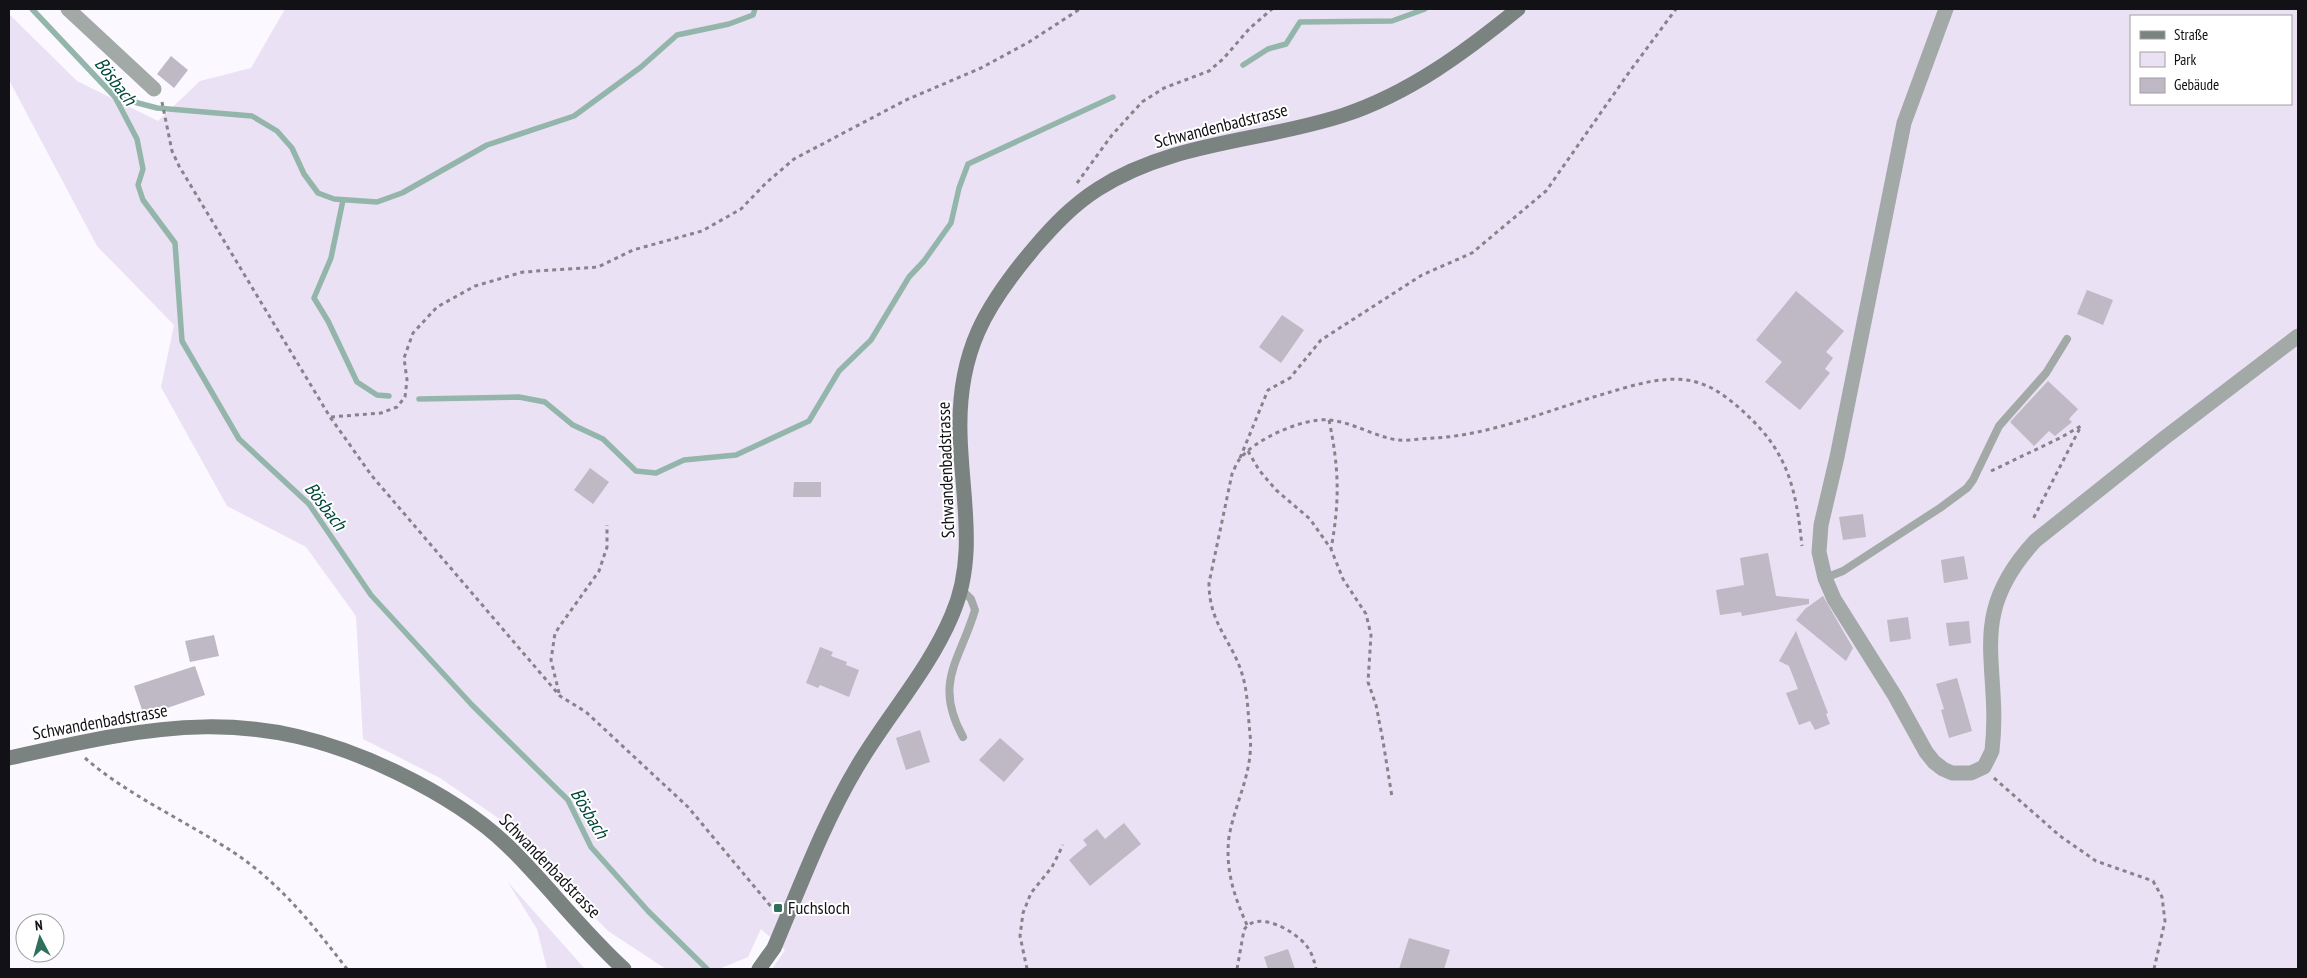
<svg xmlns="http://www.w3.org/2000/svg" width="2307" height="978" viewBox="0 0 2307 978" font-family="'PT Sans Narrow',sans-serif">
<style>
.green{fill:#eae1f5;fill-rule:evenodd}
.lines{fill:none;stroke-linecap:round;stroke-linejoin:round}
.stream{stroke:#94b6aa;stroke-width:5.5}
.building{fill:#beb9c4}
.path{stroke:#86848a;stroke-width:3;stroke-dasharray:4 4;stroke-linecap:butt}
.lane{stroke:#a3a9a7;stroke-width:8}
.street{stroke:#a3a9a7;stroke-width:15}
.secondary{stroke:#7a837f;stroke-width:15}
.poi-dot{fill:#2f6f5d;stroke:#fff;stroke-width:2}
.labels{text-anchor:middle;stroke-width:4;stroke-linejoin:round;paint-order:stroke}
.street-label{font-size:18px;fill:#121115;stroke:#fff}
.poi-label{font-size:18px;fill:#121115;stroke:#fff;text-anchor:start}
.water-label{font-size:19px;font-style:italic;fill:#004a3a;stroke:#fff}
</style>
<rect width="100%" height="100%" fill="#fbf8ff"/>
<path class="green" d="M285,9H2298V969H772L785,950L761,929L748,957L719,969H666L608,931L498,818L440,778L363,739L356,616L306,547L227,506L161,387L174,325L97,246L9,80V14L77,81L158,121L200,81L251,68ZM2131,16H2291V104H2131Z
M507,881L585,969H547L537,929Z"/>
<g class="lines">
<path class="stream" d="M32,9L115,97L137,139L143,169L138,185L143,200L175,243L182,341L239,439L309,504L371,595L472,705L568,800L591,847L648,911L707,969
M1243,65L1268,49L1286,44L1300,22L1392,21L1425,9
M115,97L157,108L252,116L277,131L292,148L304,174L318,193L334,199L377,202L402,193L487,145L574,116L641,67L677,35L729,24L753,15L755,9
M343,200L331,258L314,298L328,321L357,382L377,395L389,396
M419,399L519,397L545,402L573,425L603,439L636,471L656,473L684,460L736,455L809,421L839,371L871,340L909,277L924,261L951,223L959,188L968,164L1113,97"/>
</g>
<path class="building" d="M171,56L188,70L174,88L157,74Z
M2087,290L2113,300L2103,325L2077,314Z
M1796,291L1844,331L1826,352L1833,358L1825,369L1830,373L1800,410L1765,382L1782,362L1756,340Z
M1282,315L1304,330L1281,363L1259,347Z
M2048,381L2078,409L2069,419L2072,422L2055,436L2049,431L2034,446L2010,422Z
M590,468L609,482L593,504L574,490Z
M794,482H821V497H793Z
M1863,514L1866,537L1843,540L1839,517Z
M1768,553L1776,596L1809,599V604L1742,616L1741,612L1720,615L1716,590L1744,585L1740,558Z
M1964,556L1968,579L1944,583L1941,560Z
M1823,596L1853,648L1846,661L1796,620L1805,609Z
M1908,617L1911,639L1890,642L1887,620Z
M1969,621L1971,643L1949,646L1946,623Z
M1796,631L1828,713L1826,714L1830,724L1815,730L1810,721L1799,725L1786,693L1798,689L1789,666L1779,661Z
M214,635L219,656L190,662L185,641Z
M820,647L833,652L831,656L847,662L846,665L859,670L849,697L820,685L818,688L806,683Z
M195,666L205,695L144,716L134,686Z
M1957,678L1972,731L1949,738L1941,710L1944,709L1936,684Z
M920,730L930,762L906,770L896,738Z
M1000,738L1024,759L1004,782L979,760Z
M1124,823L1141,844L1090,886L1069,860L1087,845L1083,840L1097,829L1105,839Z
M1409,938L1450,950L1444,969H1399Z
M1288,949L1295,969H1268L1264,957Z"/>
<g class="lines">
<path class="path" d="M162,102L172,151L179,166L330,417L372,476L560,696L586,712L688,807L773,909
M1077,183L1112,135L1142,102L1164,88L1209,71L1223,59L1250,28L1272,9
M331,417L381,413L397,407L405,397L407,380L404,358L413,333L437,307L475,286L523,272L598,267L633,250L702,231L741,209L766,183L794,159L906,100L981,68L1029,42L1080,9
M1329,420C1339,468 1340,500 1331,549
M1248,451L1259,470L1276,490L1310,519L1331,549L1343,579L1366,614L1371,635L1368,682L1376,705L1383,741L1392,797
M1240,458L1268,390L1290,378L1321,340L1422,275L1472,253L1546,191L1630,71L1676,9
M1991,471L2060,438L2081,426L2032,521
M559,693L551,660L555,633L599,571L607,547V525
M85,758C126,794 187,822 233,852C280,883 313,925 347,969
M1994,778L2060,836L2096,861L2153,881L2162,897L2165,921L2154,969
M1247,925C1234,896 1225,869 1229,837C1235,802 1254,771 1250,734C1248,716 1248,695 1243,677C1233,641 1209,625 1209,583L1232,474C1234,470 1236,464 1239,460C1253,440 1304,417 1329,420C1353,422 1375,437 1398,440C1410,441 1424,438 1436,438C1495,434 1551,409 1607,393C1634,385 1668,374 1696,382C1715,387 1732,401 1746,414C1789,454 1796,490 1802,546
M1027,969L1020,936L1023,913L1031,893L1052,867L1063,845
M1237,969L1244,930C1257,909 1294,931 1305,944C1312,952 1314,960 1316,969"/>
<path class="lane" d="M1825,578L1843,571L1940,508L1967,488L1973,480L1999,426L2046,373L2067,339
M961,589L971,599L975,610C960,661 933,682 963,737"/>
<path class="street" d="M68,9L154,89
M1946,9L1904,123L1837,457L1821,525L1819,552L1825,578L1834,599L1895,696L1926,752L1934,762L1943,769L1952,773H1971L1984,767L1992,751C2002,663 1964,618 2035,541L2163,439L2298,336"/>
<path class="secondary" d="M9,758C156,725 255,703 398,773C437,792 476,815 508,846C548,885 582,931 624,969
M759,969L774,948C800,887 823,824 857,767C887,716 929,670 952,615C978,556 961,494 960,432C958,352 985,306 1035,247C1054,225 1073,205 1098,189C1173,141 1262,142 1344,115C1410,93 1465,52 1518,9"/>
</g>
<rect class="poi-dot" x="773" y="903" width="10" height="10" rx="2.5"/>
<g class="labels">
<g class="street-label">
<text transform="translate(1221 126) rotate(-14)" y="6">Schwandenbadstrasse</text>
<text transform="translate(946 470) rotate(-92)" y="6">Schwandenbadstrasse</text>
<text transform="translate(100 722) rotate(-10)" y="6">Schwandenbadstrasse</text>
<text transform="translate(550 866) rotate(46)" y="6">Schwandenbadstrasse</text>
</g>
<g class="poi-label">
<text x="788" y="914">Fuchsloch</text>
</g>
<g class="water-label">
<text transform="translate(116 81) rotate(52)" y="7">Bösbach</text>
<text transform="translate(326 506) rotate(52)" y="7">Bösbach</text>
<text transform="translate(590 813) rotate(59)" y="7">Bösbach</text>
</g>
</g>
<rect width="2307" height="978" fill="none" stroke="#121115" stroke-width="20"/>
<rect x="2130" y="15" width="162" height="90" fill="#ffffff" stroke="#a0a0a1"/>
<rect x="2140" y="31" width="25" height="8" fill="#7a837f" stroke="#a0a0a1"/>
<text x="2174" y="40" font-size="15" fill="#121115">Straße</text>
<rect x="2140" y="52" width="25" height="15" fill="#eae1f5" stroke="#a0a0a1"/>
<text x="2174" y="65" font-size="15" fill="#121115">Park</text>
<rect x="2140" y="78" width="25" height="15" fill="#beb9c4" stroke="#a0a0a1"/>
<text x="2174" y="90" font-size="15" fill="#121115">Gebäude</text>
<g transform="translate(40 938) rotate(354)"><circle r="24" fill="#ffffff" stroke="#a0a0a1"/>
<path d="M0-4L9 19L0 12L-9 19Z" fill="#2f6f5d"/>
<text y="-8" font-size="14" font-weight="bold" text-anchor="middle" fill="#121115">N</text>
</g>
</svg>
